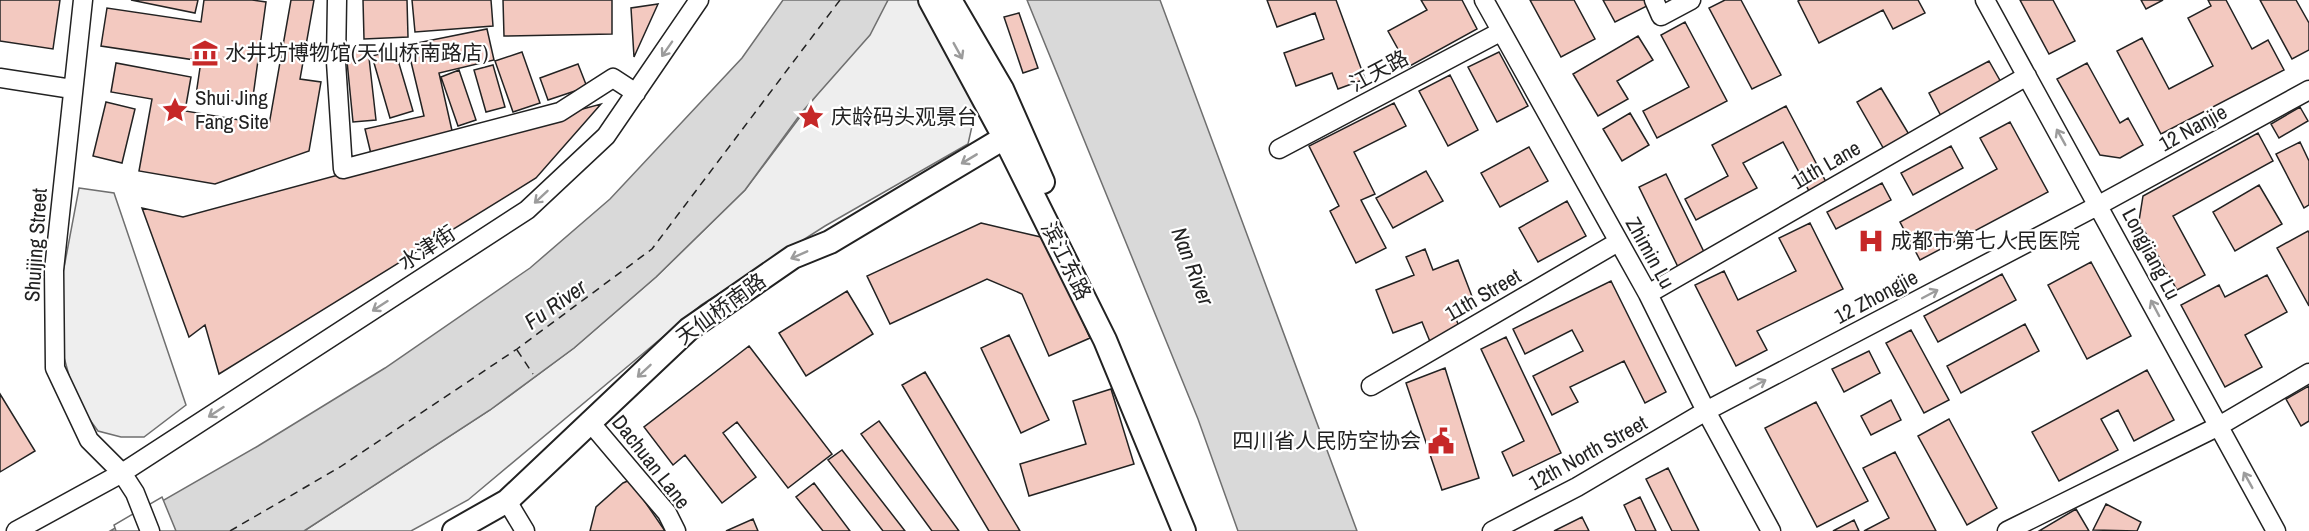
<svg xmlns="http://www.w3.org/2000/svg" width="2309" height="531" viewBox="0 0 2309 531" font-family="'Archivo Narrow','Noto Sans SC',sans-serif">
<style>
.green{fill:#eee;stroke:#6f6f6f;stroke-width:1.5}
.water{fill:#d9d9d9;stroke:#6f6f6f;stroke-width:1.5}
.pier{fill:#fff;stroke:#6f6f6f;stroke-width:1.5}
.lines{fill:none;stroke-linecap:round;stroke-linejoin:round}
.ferry{stroke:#222;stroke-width:1.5;stroke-dasharray:8 6;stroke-linecap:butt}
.building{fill:#f3c9c0;stroke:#222;stroke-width:1.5}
.minor-casing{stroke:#222;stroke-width:21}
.major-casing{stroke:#222;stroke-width:26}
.minor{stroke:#fff;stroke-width:18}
.major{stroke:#fff;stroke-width:22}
.oneway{stroke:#9c9c9c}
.labels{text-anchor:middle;stroke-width:4.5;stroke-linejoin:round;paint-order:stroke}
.poi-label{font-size:21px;fill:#222;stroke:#fff;text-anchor:start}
.street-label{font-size:21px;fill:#222;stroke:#fff}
.water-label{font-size:22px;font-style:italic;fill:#222;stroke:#fff}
</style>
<rect width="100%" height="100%" fill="#fff"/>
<path class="green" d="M888,0H922L979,95L968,144L825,226L701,305L468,500L411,531H304L490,410L574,348L656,277L745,190Z
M79,188L114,193L186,405L144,437H121L98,431L76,401L62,350L60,289Z"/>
<path class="water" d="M783,0H888L870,35L802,112L745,190L656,277L574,348L490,410L304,531H110L258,446L385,368L530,268L610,199L742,58Z
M1027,0H1160L1357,531H1238L1198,419Z"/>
<path class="pier" d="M162,497L176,531H116L114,525Z"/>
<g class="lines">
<path class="ferry" d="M517,350L533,374
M230,531L340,467L517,349L652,249L840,0"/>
</g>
<path class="building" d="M0,0H60L53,49L0,41Z
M131,0H198L195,13Z
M204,0H252L266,2L252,104L196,95L201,61L101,46L107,8L201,22Z
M291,0H314L300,79L321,82L309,151L215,184L139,171L152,99L111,92L116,63L191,77L185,111L269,125Z
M363,0H407L408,37L364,39Z
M412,0H491L493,26L415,32Z
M503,0H612V34L504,36Z
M1267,0H1336L1365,79L1338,89L1332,73L1296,86L1284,53L1324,39L1315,13L1277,27Z
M1421,0H1462L1477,29L1408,67L1388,31L1427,10Z
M1530,0H1574L1595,39L1561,57Z
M1603,0H1647L1649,5L1615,22Z
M1725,0H1741L1781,75L1752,89L1709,8Z
M1800,0H1918L1925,13L1893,29L1883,10L1819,43L1798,1Z
M2020,0H2053L2075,41L2049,54Z
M2141,0H2163L2146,9Z
M2208,0H2226L2252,49L2268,40L2284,70L2161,134L2117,51L2142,38L2169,89L2213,66L2188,18L2211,6Z
M2260,0H2296L2309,23V50L2292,59Z
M658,4L634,57L631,8Z
M1019,13L1038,68L1023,73L1004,17Z
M1685,22L1727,101L1657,138L1643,111L1689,87L1661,35Z
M487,29L494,60L439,73L453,135L371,154L365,129L424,116L407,45Z
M1638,36L1653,60L1617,81L1628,99L1598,116L1573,74Z
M368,49L376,120L353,122L346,51Z
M395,50L413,111L390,118L372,56Z
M522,52L540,103L513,112L495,61Z
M1499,52L1528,106L1497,122L1468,67Z
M1989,61L2002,84L1941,116L1929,93Z
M2087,63L2120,123L2128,118L2143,145L2120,158L2100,155L2057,79Z
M578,64L587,87L548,100L540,78Z
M493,65L505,107L486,112L474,70Z
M459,70L476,120L458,126L441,77Z
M1450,75L1478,130L1448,146L1419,91Z
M1881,88L1910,136L1885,151L1857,102Z
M106,102L135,109L122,163L93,156Z
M1394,103L1406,126L1354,152L1375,194L1361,200L1386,248L1356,263L1330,211L1339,206L1309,146Z
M601,104L536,178L219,374L205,325L189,337L142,208L183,217Z
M1786,106L1826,182L1809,191L1783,142L1743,163L1757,188L1696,220L1685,199L1728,176L1712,145Z
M2300,107L2308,121L2279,138L2271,124Z
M1630,113L1649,145L1622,161L1603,129Z
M2010,122L2048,192L1920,260L1900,222L1997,169L1980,138Z
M2258,133L2273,161L2173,216L2205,275L2177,290L2139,221L2143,196Z
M2300,142L2309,161V205L2304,208L2276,154Z
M1951,146L1963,168L1913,195L1901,173Z
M1529,147L1548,181L1500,207L1481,173Z
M1426,171L1443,201L1393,228L1376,198Z
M1666,174L1706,256L1679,269L1639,187Z
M1882,183L1891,200L1836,229L1827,212Z
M2259,185L2282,224L2235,251L2213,212Z
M1567,201L1586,236L1538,262L1519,228Z
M981,223L1045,238L1090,338L1049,356L1022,294L987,279L890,324L867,276Z
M1810,223L1843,289L1757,331L1767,350L1736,366L1695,285L1724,271L1738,300L1796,271L1779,238Z
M2308,231L2309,233V306L2277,248Z
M1425,249L1433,270L1458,260L1473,299L1452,308L1461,332L1431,344L1422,322L1393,333L1376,290L1414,275L1406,257Z
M2091,262L2131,336L2087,359L2048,285Z
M2002,274L2016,300L1938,342L1924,316Z
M2267,275L2287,312L2245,335L2262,367L2225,387L2181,305L2219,285L2225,297Z
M1611,281L1666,392L1645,403L1624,361L1570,387L1578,402L1552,415L1533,376L1583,351L1572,330L1525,354L1513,329Z
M847,291L873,334L806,376L779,333Z
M2025,324L2039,351L1961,393L1947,366Z
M1911,330L1949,400L1924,413L1886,343Z
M1009,335L1049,420L1021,433L981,348Z
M1506,337L1561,453L1513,476L1502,452L1524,441L1481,349Z
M749,346L832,454L788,488L737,422L723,433L756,477L722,503L685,455L673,465L644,427Z
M1869,351L1880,373L1844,392L1832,369Z
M1445,368L1479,478L1442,490L1406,383Z
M2147,370L2174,420L2134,441L2118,410L2101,419L2118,450L2059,481L2032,432Z
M925,372L1020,531H989L902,385Z
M2309,386V421L2301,426L2286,399Z
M1111,389L1134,464L1029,496L1020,464L1086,444L1073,401Z
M0,394L35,451L0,472Z
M1891,400L1901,420L1871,435L1861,416Z
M1816,402L1868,501L1817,527L1765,428Z
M1949,419L1997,508L1967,525L1918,436Z
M879,421L959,531H932L861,434Z
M842,450L905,531H883L828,460Z
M1895,452L1936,531H1864L1889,518L1863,468Z
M1668,468L1699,531H1672L1646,479Z
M630,480L665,531H590L596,507L623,483Z
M814,483L850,531H823L796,497Z
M1640,497L1656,531H1636L1624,505Z
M2106,504L2141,522L2137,531L2093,530Z
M2076,509L2089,531H2039Z
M1582,517L1589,531H1554Z
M753,519L758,531H726Z
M1854,520L1859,531H1833Z"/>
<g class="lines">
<g class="minor-casing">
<path id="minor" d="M83,0L54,270L55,368L89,440L122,473L135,493L150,531
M337,0L336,62L343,169L560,112L613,78L636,93
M1484,0L1648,294L1706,411L1771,531
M1654,0L1661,16L1691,0
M1985,0L2276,531
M0,78L72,89
M1279,149L1500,32
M1648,294L2027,76
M1371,386L1618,242
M589,421L667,513L676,531
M507,501L525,531
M16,531L122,473L527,210L606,136L699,0
M1492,531L1577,487L1706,411L2099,205L2309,90
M2007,531L2219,426L2309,373"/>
</g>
<g class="major-casing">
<path id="major" d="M930,0L1004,137L1105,340L1184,531
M950,0L1002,89L1043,182
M454,531L507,501L689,329L793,257L830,242L1019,129"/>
</g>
<use href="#minor" class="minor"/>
<use href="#major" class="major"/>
</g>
<defs><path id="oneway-shaft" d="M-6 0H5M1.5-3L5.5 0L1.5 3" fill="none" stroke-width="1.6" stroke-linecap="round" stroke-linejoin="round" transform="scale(1.5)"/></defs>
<g class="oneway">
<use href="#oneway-shaft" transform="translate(667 49) rotate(125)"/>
<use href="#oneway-shaft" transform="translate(958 51) rotate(61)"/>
<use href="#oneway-shaft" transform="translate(2061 137) rotate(-119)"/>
<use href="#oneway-shaft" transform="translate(969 159) rotate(149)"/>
<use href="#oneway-shaft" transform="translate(541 197) rotate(137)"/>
<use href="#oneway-shaft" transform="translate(799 255) rotate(156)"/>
<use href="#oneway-shaft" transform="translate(1930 294) rotate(-28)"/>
<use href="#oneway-shaft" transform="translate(380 306) rotate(147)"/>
<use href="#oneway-shaft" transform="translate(2155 308) rotate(-118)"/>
<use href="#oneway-shaft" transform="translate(644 371) rotate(137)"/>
<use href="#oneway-shaft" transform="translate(1758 384) rotate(-28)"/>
<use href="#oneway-shaft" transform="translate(216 412) rotate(147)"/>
<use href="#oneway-shaft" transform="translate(2248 480) rotate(-119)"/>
</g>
<defs>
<g id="museum-bare" transform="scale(2.07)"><path d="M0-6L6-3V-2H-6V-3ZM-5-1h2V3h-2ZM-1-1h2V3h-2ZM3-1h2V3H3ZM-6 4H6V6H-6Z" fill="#c62828" stroke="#fff" stroke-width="2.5" paint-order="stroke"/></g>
<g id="sight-bare" transform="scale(2.07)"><path d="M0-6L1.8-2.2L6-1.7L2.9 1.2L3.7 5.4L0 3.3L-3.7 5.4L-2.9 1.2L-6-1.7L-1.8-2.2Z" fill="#c62828" stroke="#fff" stroke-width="2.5" paint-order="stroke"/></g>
<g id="hospital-bare" transform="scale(2.07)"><path d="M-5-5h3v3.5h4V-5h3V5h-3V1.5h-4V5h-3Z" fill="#c62828" stroke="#fff" stroke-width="2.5" paint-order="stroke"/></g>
<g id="civic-bare" transform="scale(2.07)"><path d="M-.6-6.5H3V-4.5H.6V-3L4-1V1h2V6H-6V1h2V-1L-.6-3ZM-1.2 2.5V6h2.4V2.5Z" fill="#c62828" stroke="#fff" stroke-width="2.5" paint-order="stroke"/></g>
</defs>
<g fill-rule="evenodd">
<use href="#museum-bare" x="205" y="53"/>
<use href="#sight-bare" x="175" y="110"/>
<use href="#sight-bare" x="811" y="117"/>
<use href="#hospital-bare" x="1871" y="241"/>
<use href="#civic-bare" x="1441" y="441"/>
</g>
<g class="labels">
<g class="poi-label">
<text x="225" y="60">水井坊博物馆(天仙桥南路店)</text>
<text x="195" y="105">Shui Jing<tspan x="195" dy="24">Fang Site</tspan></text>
<text x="831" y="124">庆龄码头观景台</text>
<text x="1891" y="248">成都市第七人民医院</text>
<text x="1421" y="448" text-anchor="end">四川省人民防空协会</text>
</g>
<g class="street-label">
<text transform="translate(1379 71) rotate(-28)" y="7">江天路</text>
<text transform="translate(2193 128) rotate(-29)" y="7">12 Nanjie</text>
<text transform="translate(1826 165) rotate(-30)" y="7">11th Lane</text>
<text transform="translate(36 245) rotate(-86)" y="7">Shuijing Street</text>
<text transform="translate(427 248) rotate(-33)" y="7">水津街</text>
<text transform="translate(1650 253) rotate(61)" y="7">Zhimin Lu</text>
<text transform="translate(2151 254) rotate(62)" y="7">Longjiang Lu</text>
<text transform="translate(1066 261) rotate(63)" y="7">滨江东路</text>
<text transform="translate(1483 295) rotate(-30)" y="7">11th Street</text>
<text transform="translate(1876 297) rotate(-28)" y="7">12 Zhongjie</text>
<text transform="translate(721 309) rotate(-36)" y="7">天仙桥南路</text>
<text transform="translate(1588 453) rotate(-29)" y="7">12th North Street</text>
<text transform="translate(651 462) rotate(52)" y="7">Dachuan Lane</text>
</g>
<g class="water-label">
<text transform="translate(1193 266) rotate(69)" y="8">Nan River</text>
<text transform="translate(555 304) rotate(-35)" y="8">Fu River</text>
</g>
</g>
</svg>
